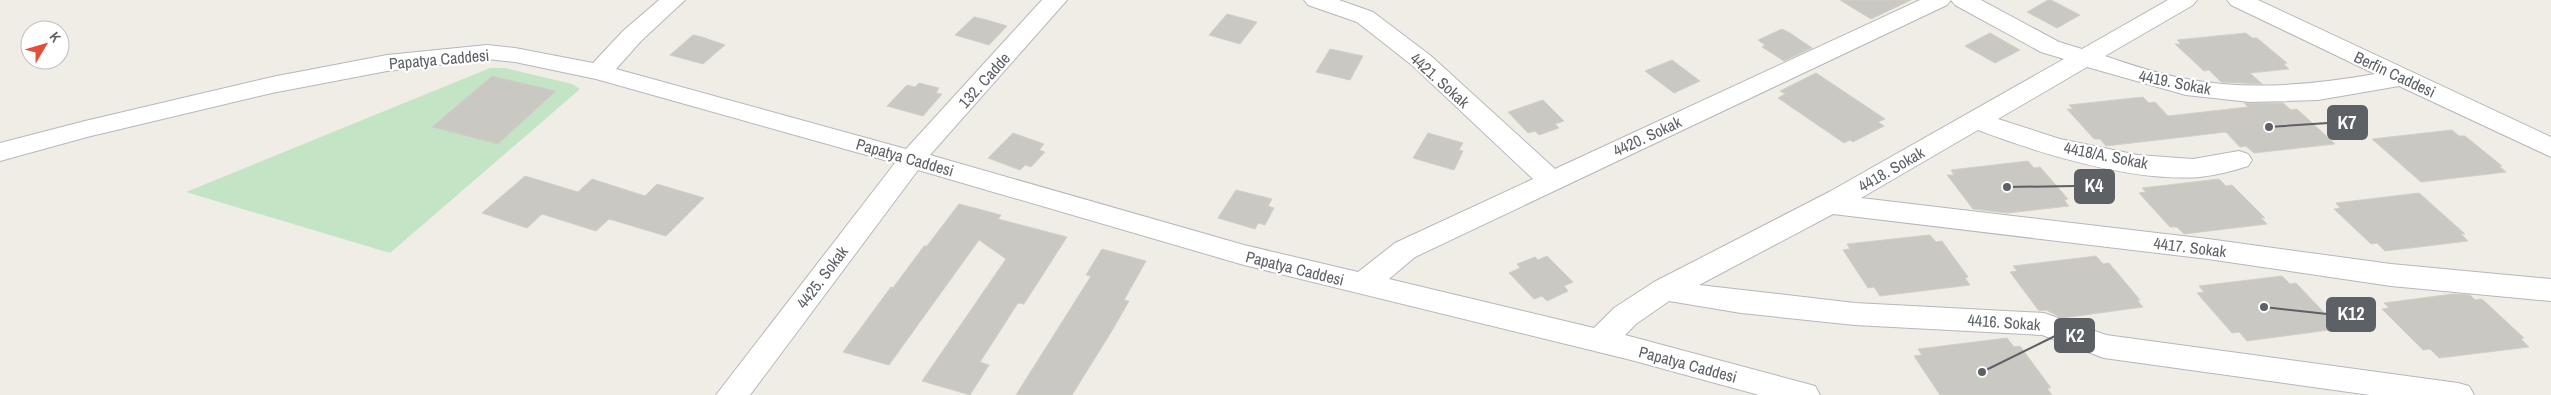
<svg xmlns="http://www.w3.org/2000/svg" width="2551" height="395" viewBox="0 0 2551 395" font-family="'Archivo Narrow',sans-serif">
<style>
.green{fill:#c3e5c5}
.building{fill:#cac8c2;stroke:#d3cfc4}
.lines{fill:none;stroke-linecap:round;stroke-linejoin:round}
.minor-casing{stroke:#b5b7bb;stroke-width:2}
.minor{fill:#fff;fill-rule:evenodd}
.labels{text-anchor:middle;stroke-width:4.5;stroke-linejoin:round;paint-order:stroke}
.street-label{font-size:16px;fill:#5d6065;stroke:#fff}
.leader{fill:none;stroke:#5d6065;stroke-width:2}
.callout-dot{fill:#5d6065;stroke:#fff;stroke-width:2}
.callout{fill:#5d6065;stroke:#5d6065;stroke-width:2}
.callout-label{font-size:18px;text-anchor:middle;font-weight:bold;fill:#fff}
</style>
<rect width="100%" height="100%" fill="#efede5"/>
<path class="green" d="M490,68H505L572,84L580,89L390,253L186,192Z"/>
<path class="building" d="M1840,0H1911L1871,19Z
M2048,0H2051L2080,15L2057,28L2027,12Z
M1227,14L1257,22L1240,44L1209,35Z
M974,17L987,20L1007,26L989,45L955,35Z
M1782,29L1790,33L1812,48L1784,61L1762,47L1765,45L1758,40Z
M1990,33L2020,50L1995,63L1965,46Z
M2246,33L2252,38H2257L2287,63L2284,64L2289,69L2250,73L2262,84L2221,82L2209,70L2204,71L2175,44H2181L2177,40Z
M693,35L702,37L725,45L703,64L670,55Z
M1330,49L1363,56L1350,80L1316,72Z
M1672,60L1700,81L1674,93L1645,71Z
M1816,73L1885,119L1878,122L1884,126L1853,142L1850,140L1844,143L1778,98L1785,94L1780,91Z
M492,76L556,91L498,144L432,127Z
M919,83L939,88L936,93L942,94L923,116L887,106L907,85L915,87Z
M2143,97L2149,103L2155,102L2168,116L2248,107L2244,103H2283L2291,110L2297,109L2335,144L2254,153L2246,146L2240,147L2226,132L2106,146L2100,139H2094L2067,109H2073L2069,105Z
M1543,100L1564,121L1555,124L1559,128L1539,135L1535,131L1528,133L1508,112Z
M2452,130L2459,136H2465L2502,166H2499L2506,172L2421,182L2372,139Z
M1013,133L1044,144L1039,150L1045,152L1031,167L1025,165L1020,170L988,158Z
M1428,133L1463,143L1459,150L1463,151L1454,170L1413,158Z
M2028,161L2034,168L2040,167L2068,199L2064,200L2069,206L2007,213L1973,209L1947,175H1954L1951,170Z
M525,176L578,192L592,179L645,196L657,184L704,198L666,236L609,219L596,231L542,214L527,228L482,213Z
M2219,179L2226,186L2232,185L2265,218H2261L2267,224L2184,234L2177,227H2170L2139,193L2146,192L2142,188Z
M1236,190L1272,199L1268,206L1274,208L1265,225L1258,223L1255,229L1218,218Z
M2419,193L2465,234H2461L2468,241L2385,251L2377,243L2371,244L2334,209L2340,208L2336,203Z
M959,204L1001,215L998,219L1067,237L1024,304L1018,303L980,362L989,365L970,395L922,381L1006,259L979,240L889,365L843,352L891,287L893,288L924,246H927Z
M1930,235L1936,242L1942,241L1968,277L1965,278L1970,285L1880,296L1874,287L1868,288L1843,250L1850,249L1847,244Z
M1102,249L1146,261L1124,300L1129,301L1113,329L1072,395H1016L1091,276L1086,275Z
M1547,256L1573,282L1564,286L1568,291L1547,301L1542,296L1534,299L1509,273L1520,268L1517,264L1535,257L1538,260Z
M2096,256L2103,264L2109,263L2140,300H2137L2143,307L2062,318L2046,310L2039,311L2010,272L2017,271L2013,266Z
M2282,276L2290,284L2296,283L2333,322H2330L2336,329L2247,341L2239,332L2232,333L2197,293L2204,292L2199,286Z
M2453,294L2470,295L2475,300L2482,299L2524,338L2521,339L2529,347L2439,358L2430,349L2423,350L2382,309L2389,308L2384,303Z
M2007,338L2014,347L2020,346L2051,388H2047L2052,395H1940L1914,356L1922,355L1918,349Z"/>
<g class="lines">
<g class="minor-casing">
<path id="minor" d="M659,0H685L641,41L616,69L906,149L1042,0H1067L930,155L1244,245L1358,272L1395,243L1533,179L1413,66L1357,22L1308,5L1304,0H1339L1373,12L1431,56L1555,169L1920,0H1951L1947,5L1415,257L1389,279L1594,328L1614,308L1654,282L1829,192L2064,59L2041,52L1955,5L1951,0H1981L2059,42L2082,49L2168,0H2197L2193,5L2105,56C2131,65 2158,74 2186,79C2249,91 2312,85 2375,74L2231,5L2227,0H2258L2551,137V157L2399,86L2318,100L2250,102L2186,95L2087,67L1998,119L2060,139L2138,155L2193,159L2239,151L2248,154L2252,160L2248,166C2233,171 2216,175 2200,177C2132,182 2041,154 1978,130L1861,198L2208,239L2391,264L2551,279V301L2391,286L2208,259L1833,214L1699,285L1855,303L2044,313L2106,335L2458,383L2469,386L2474,395H2370L2104,358L2042,335L1855,325L1741,313L1669,301L1636,324L1625,335L1804,383L1815,386L1820,395H1759L1631,360L1244,265L918,170L750,395H716L895,163L596,79L515,62L487,59L387,71L272,93L87,137L0,161V143L85,121L272,77L387,55L487,45L515,48L593,63L623,31Z"/>
</g>
<use href="#minor" class="minor"/>
</g>
<g class="labels">
<g class="street-label">
<text transform="translate(439 59) rotate(-5)" y="6">Papatya Caddesi</text>
<text transform="translate(2395 74) rotate(25)" y="6">Berfin Caddesi</text>
<text transform="translate(984 80) rotate(-48)" y="6">132. Cadde</text>
<text transform="translate(1440 80) rotate(42)" y="6">4421. Sokak</text>
<text transform="translate(2175 82) rotate(11)" y="6">4419. Sokak</text>
<text transform="translate(1647 136) rotate(-25)" y="6">4420. Sokak</text>
<text transform="translate(2106 155) rotate(11)" y="6">4418/A. Sokak</text>
<text transform="translate(905 157) rotate(16)" y="6">Papatya Caddesi</text>
<text transform="translate(1891 169) rotate(-30)" y="6">4418. Sokak</text>
<text transform="translate(2190 247) rotate(7)" y="6">4417. Sokak</text>
<text transform="translate(1295 268) rotate(14)" y="6">Papatya Caddesi</text>
<text transform="translate(822 277) rotate(-53)" y="6">4425. Sokak</text>
<text transform="translate(2004 322) rotate(4)" y="6">4416. Sokak</text>
<text transform="translate(1688 364) rotate(15)" y="6">Papatya Caddesi</text>
</g>
</g>
<path class="leader" d="M2269 127L2328 123M2007 187L2075 186M2264 307L2327 314M1982 372L2055 336"/>
<g class="callout-dot">
<circle cx="2269" cy="127" r="5"/>
<circle cx="2007" cy="187" r="5"/>
<circle cx="2264" cy="307" r="5"/>
<circle cx="1982" cy="372" r="5"/>
</g>
<g class="callout">
<rect x="2328" y="106" width="39" height="33" rx="5"/>
<rect x="2075" y="170" width="39" height="33" rx="5"/>
<rect x="2327" y="298" width="48" height="33" rx="5"/>
<rect x="2055" y="319" width="39" height="33" rx="5"/>
</g>
<g class="callout-label">
<text x="2347" y="129">K7</text>
<text x="2094" y="192">K4</text>
<text x="2351" y="320">K12</text>
<text x="2075" y="342">K2</text>
</g>
<g transform="translate(45 45) rotate(52)"><circle r="24" fill="#ffffff" stroke="#bebfc1"/>
<path d="M0-4L9 19L0 12L-9 19Z" fill="#e34e36"/>
<text y="-8" font-size="14" font-weight="bold" text-anchor="middle" fill="#5d6065">K</text>
</g>
</svg>
